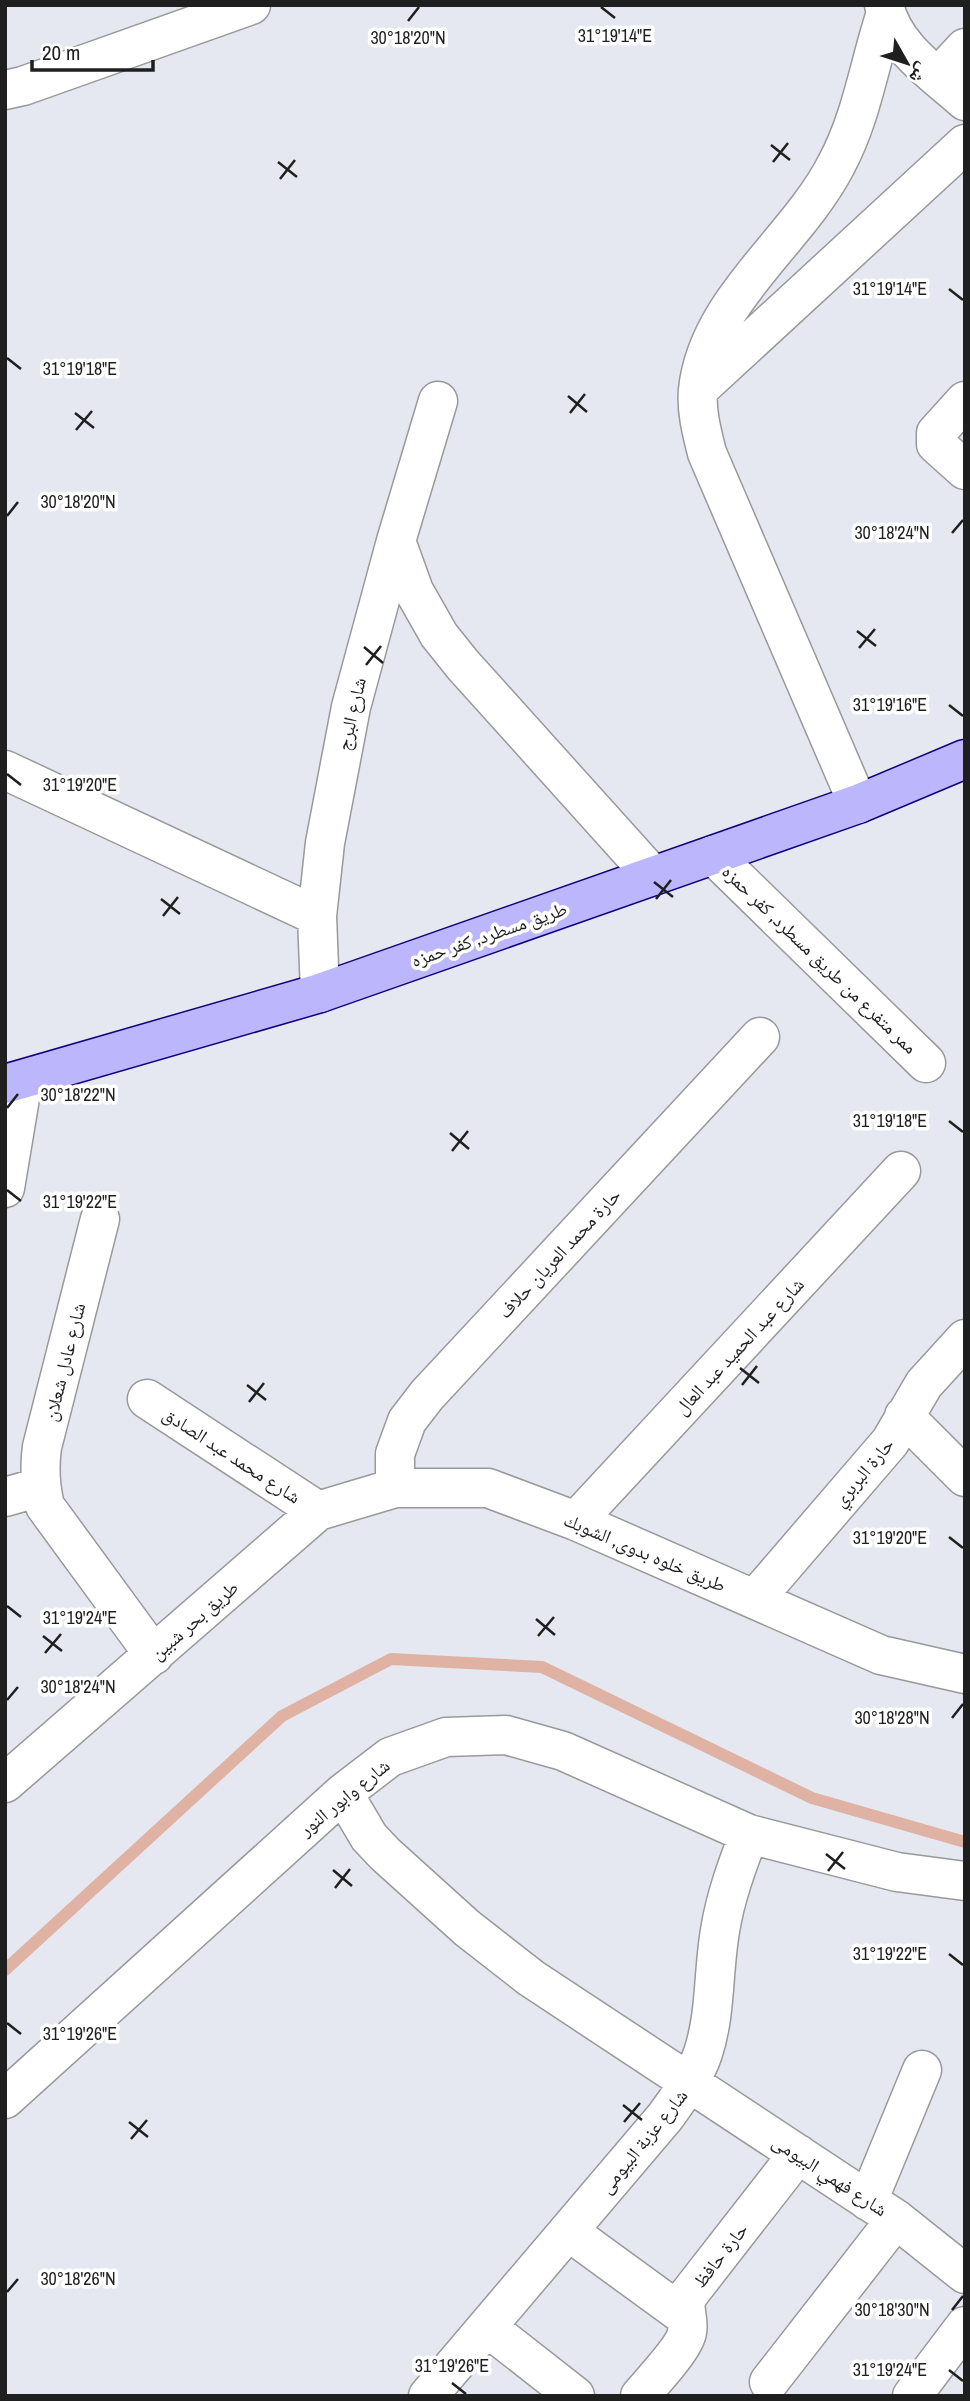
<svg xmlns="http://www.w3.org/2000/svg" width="970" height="2401" viewBox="0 0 970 2401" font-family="'Archivo Narrow','Noto Naskh Arabic',sans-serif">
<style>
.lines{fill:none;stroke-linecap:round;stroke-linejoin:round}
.stream{stroke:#e0b2a3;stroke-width:12}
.minor-casing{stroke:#999;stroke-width:41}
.secondary-casing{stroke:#11007c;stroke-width:41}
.minor{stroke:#fff;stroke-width:38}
.secondary{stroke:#bcb6fd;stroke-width:38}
.ticks{fill:none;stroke:#1f1f1f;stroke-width:2.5}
.labels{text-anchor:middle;stroke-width:7;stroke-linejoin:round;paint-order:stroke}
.street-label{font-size:19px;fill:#1f1f1f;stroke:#fff}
.ticks-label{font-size:18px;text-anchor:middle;fill:#1f1f1f;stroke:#fff;stroke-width:7;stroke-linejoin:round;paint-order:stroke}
</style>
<rect width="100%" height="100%" fill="#e5e8f0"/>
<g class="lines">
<path class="stream" d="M5,1970L282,1716L391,1659L542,1667L812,1798L965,1842"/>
<g class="minor-casing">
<path id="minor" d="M884,5C894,48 934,73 965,101
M938,77L965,48
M5,90L23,86L251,5
M698,390L965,144
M965,401L936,433V444L965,470
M396,541L414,591L439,635L463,665L653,876
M5,770L317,916
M858,804L707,453C702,433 696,411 698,390C707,301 797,241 836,165C862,117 869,64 886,13
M713,855L926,1063
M320,993L317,916L325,843L351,707L396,541L438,401
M5,1188L23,1080
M100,1219L42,1447C39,1468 40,1485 45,1506L154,1655
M147,1399L318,1511
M904,1416L965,1477
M395,1488V1454L407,1421L427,1395L760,1037
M5,1497L40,1487
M576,1521L901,1171
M755,1599L890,1442L924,1384L965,1339
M5,1783L318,1511L395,1488H488L576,1521L881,1655L965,1674
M343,1793L369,1837L385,1854L467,1928L531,1978L896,2219L965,2274
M5,2099L343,1793L390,1757L446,1737L506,1735L563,1751L749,1834L897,1872L965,1881
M868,2201L922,2070
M568,2231L686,2317
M487,2327L575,2396
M769,2382L896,2219
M428,2396L665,2117C680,2096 695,2077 703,2053C716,2014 713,1971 720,1931C725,1898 737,1866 749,1834
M640,2396C651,2383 685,2347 687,2332C690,2318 681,2308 689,2294L798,2154
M912,2396L965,2326"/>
</g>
<g class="secondary-casing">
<path id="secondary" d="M5,1084L320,993L858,804L965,759"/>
</g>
<use href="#minor" class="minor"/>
<use href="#secondary" class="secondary"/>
</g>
<path class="ticks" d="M601,7L615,18M408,21L419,7M771,145L790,160M278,162L297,177M773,162L788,143M280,179L295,160M949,289L963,300M7,358L21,369M568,396L587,412M75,413L94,428M570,413L585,394M76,430L92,411M7,516L18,502M952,533L963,520M857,631L876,646M364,647L383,663M859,648L875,629M366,665L381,646M949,705L963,716M7,774L21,785M654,882L673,897M161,899L180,914M656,899L671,880M163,916L178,897M7,1108L18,1094M949,1121L963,1132M450,1133L469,1149M452,1151L468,1131M7,1190L21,1201M740,1368L759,1383M247,1385L266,1400M742,1385L757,1366M249,1402L264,1383M949,1537L963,1548M7,1606L21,1617M536,1619L555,1635M43,1636L62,1651M538,1636L554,1617M45,1653L61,1634M7,1700L18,1687M952,1718L963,1704M826,1854L845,1869M333,1870L352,1886M828,1871L843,1852M335,1888L350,1869M949,1954L963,1965M7,2023L21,2034M623,2105L642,2120M129,2122L148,2137M624,2122L640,2103M131,2139L147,2120M7,2292L18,2279M952,2310L963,2296M949,2370L963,2381M452,2383L466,2394"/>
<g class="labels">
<g class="street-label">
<text transform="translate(351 714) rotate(-77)" y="7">شارع البرج</text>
<text transform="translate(489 934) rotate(-19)" y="7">طريق مسطرد, كفر حمزه</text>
<text transform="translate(820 959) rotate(44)" y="7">ممر متفرع من طريق مسطرد, كفر حمزه</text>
<text transform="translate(559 1253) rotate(-47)" y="7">حارة محمد العريان حلاف</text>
<text transform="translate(739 1346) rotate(-47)" y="7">شارع عبد الحميد عبد العال</text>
<text transform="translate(64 1362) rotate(-76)" y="7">شارع عادل شعلان</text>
<text transform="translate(232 1455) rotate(33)" y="7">شارع محمد عبد الصادق</text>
<text transform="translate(863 1472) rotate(-50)" y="7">حارة البربري</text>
<text transform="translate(645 1552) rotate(23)" y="7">طريق خلوه بدوى, الشوبك</text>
<text transform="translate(194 1620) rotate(-41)" y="7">طريق بحر شبين</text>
<text transform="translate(344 1797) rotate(-39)" y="7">شارع وابور النور</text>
<text transform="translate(643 2141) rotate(-51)" y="7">شارع عزبة البيومى</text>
<text transform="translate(830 2175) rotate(33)" y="7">شارع فهمي البيومى</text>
<text transform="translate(720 2255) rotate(-52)" y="7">حارة حافظ</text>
</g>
</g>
<g class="ticks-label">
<text x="615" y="42">31°19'14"E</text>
<text x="408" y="44">30°18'20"N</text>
<text x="890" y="295">31°19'14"E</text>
<text x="80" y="375">31°19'18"E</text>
<text x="78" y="508">30°18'20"N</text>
<text x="892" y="539">30°18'24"N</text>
<text x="890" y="711">31°19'16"E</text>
<text x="80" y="791">31°19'20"E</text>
<text x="78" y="1101">30°18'22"N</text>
<text x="890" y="1127">31°19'18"E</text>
<text x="80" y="1208">31°19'22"E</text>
<text x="890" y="1544">31°19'20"E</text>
<text x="80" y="1624">31°19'24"E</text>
<text x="78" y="1693">30°18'24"N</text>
<text x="892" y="1724">30°18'28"N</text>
<text x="890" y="1960">31°19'22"E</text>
<text x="80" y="2040">31°19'26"E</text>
<text x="78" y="2285">30°18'26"N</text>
<text x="892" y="2316">30°18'30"N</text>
<text x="452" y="2372">31°19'26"E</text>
<text x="890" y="2376">31°19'24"E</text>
</g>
<rect width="970" height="2401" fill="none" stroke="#1f1f1f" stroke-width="14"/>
<g transform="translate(907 63) rotate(129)" stroke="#ffffff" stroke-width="5" paint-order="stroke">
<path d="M0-5L12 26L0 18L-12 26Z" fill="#1f1f1f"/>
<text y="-10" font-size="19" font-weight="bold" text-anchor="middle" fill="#1f1f1f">ش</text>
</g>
<path d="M32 60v10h121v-10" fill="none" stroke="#1f1f1f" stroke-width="3.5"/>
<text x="42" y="60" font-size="21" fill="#1f1f1f" stroke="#ffffff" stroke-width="5" paint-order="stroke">20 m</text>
</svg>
